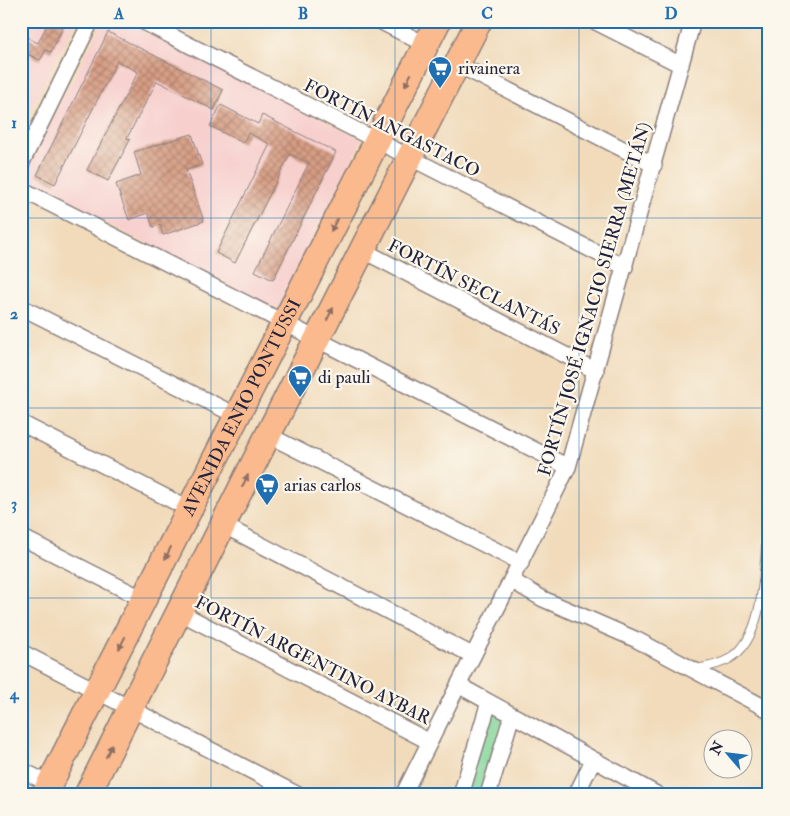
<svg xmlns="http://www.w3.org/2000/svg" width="790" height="816" viewBox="0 0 790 816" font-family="'IM FELL Double Pica',serif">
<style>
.built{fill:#f7d0ce}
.grass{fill:#7ed497;stroke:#507b69}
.building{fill:url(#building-cross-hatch)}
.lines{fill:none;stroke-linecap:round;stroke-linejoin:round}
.lane-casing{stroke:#8a7e7b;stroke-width:10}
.street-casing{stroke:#8a7e7b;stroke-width:18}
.primary-casing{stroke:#8a7e7b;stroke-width:28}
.lane{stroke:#fff;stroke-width:8}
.street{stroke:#fff;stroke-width:15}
.primary{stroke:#fbba8d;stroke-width:25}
.oneway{fill:#8e6e64}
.grid{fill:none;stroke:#1f6fb2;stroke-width:1;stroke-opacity:0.55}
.labels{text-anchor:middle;stroke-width:4.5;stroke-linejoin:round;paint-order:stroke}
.poi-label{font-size:18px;fill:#22223b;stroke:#fbf7ec;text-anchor:start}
.street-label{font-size:18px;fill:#22223b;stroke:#fbf7ec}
.neatline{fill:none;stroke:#1f6fb2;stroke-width:2}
.grid-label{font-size:16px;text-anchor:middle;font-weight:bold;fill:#1f6fb2}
</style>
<defs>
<pattern id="building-cross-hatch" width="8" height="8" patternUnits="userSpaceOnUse" patternTransform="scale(1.25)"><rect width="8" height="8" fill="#d79e84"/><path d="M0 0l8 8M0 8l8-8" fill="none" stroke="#ae806d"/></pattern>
</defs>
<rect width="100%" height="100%" fill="#fbf7ec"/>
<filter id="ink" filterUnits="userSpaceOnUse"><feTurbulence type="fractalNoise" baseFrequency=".02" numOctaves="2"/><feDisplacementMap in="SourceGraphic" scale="10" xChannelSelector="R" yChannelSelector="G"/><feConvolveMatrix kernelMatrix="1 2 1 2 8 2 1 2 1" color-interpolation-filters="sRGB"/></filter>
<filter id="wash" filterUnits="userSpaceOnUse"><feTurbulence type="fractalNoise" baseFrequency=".0096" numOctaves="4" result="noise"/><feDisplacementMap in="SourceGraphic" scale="20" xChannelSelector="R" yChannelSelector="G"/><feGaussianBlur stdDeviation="1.12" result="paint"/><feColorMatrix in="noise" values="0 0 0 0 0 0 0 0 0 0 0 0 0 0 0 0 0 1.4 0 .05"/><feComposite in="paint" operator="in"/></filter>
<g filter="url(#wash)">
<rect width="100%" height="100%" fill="#f1dbbb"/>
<path class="built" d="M21,21H76L21,127Z
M103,21H125L362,139L277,310L21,180Z"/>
<path class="grass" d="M490,703L512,715L488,795H463Z"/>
<g id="blocks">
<path class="building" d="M49,21H66L51,52L46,50L40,60L21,51V34L38,43Z
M108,32L223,90L214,110L157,81L127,138L130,140L108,181L87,170L138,72L117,61L55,184L37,175Z
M221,105L258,124L262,115L336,152L273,280L255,271L309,163L290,154L235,263L216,253L270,144L248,133L243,143L210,126Z
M192,134L202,165L186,170L204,221L163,235L160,225L153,227L148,213L129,220L116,184L141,175L134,152Z"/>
</g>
</g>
<g filter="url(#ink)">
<use href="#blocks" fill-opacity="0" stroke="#8a7e7b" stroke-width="1"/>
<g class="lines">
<g class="lane-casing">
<path id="lane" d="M696,669C707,667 719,665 729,659C769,637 763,553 769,513"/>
</g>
<g class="street-casing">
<path id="street" d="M142,21L625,267
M380,21L426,45
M594,21L681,65
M457,64L654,165
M21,164L91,21
M21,189L568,467
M362,250L596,371
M21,307L237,416
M21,423L189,509
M268,435L521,563
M223,525L472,655
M21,537L145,600
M511,580L543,599L637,640L769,710
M179,612L430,742
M21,652L298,795
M458,685L658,795
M21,770L50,784
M403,795L568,467L693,21
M461,795L489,702
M488,795L512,715
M576,795L593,760"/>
</g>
<g class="primary-casing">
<g id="primary">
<path id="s1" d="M44,795L438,21"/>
<path d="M87,795L268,435L479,21"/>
</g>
</g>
<use href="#lane" class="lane"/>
<use href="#street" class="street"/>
<use href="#primary" class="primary"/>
</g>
<defs><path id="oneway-solid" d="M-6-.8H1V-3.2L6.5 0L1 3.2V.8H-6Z" transform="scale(1.25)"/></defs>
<g class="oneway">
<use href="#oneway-solid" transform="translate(408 80) rotate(117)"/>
<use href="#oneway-solid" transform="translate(334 225) rotate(117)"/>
<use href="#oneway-solid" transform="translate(330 314) rotate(-63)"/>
<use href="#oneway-solid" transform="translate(245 481) rotate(-64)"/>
<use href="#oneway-solid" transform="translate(168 553) rotate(116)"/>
<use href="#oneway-solid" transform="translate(122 643) rotate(117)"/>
<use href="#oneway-solid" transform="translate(109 751) rotate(-63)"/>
</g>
</g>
<path class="grid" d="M211,21V795M395,21V795M579,21V795M21,218H769M21,408H769M21,598H769"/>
<defs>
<g id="supermarket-pin" transform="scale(1.25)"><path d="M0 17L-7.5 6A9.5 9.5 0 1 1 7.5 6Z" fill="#1f6fb2" stroke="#fbf7ec"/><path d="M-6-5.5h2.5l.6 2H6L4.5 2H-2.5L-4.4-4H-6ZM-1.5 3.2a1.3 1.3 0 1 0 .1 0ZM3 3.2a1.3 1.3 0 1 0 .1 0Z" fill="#fff"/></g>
</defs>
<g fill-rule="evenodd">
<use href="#supermarket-pin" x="440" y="68"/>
<use href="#supermarket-pin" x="300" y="377"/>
<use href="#supermarket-pin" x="267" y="485"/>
</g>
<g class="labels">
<g class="poi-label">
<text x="458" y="74">rivainera</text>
<text x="318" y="383">di pauli</text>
<text x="284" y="491">arias carlos</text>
</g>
<g class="street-label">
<text transform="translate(392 128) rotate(27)" y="6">FORTÍN ANGASTACO</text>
<text transform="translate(474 287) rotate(27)" y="6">FORTÍN SECLANTÁS</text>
<text transform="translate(594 299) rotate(-74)" y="6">FORTÍN JOSÉ IGNACIO SIERRA (METÁN)</text>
<text dy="6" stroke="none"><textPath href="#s1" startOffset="435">AVENIDA ENIO PONTUSSI</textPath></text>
<text transform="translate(313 660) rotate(27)" y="6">FORTÍN ARGENTINO AYBAR</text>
</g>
</g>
<rect width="790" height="816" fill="none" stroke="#fbf7ec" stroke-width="55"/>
<g transform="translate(728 754) rotate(298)"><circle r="24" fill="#fbf7ec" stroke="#a4a2a5"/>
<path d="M0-4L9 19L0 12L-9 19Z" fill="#1f6fb2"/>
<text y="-8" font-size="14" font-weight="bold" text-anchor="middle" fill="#22223b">N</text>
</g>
<rect x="28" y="28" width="734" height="760" class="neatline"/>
<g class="grid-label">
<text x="119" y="19">A</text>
<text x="303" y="19">B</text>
<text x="487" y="19">C</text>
<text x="671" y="19">D</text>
<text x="14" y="128">1</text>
<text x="14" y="319">2</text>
<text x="14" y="509">3</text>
<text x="14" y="699">4</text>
</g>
</svg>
